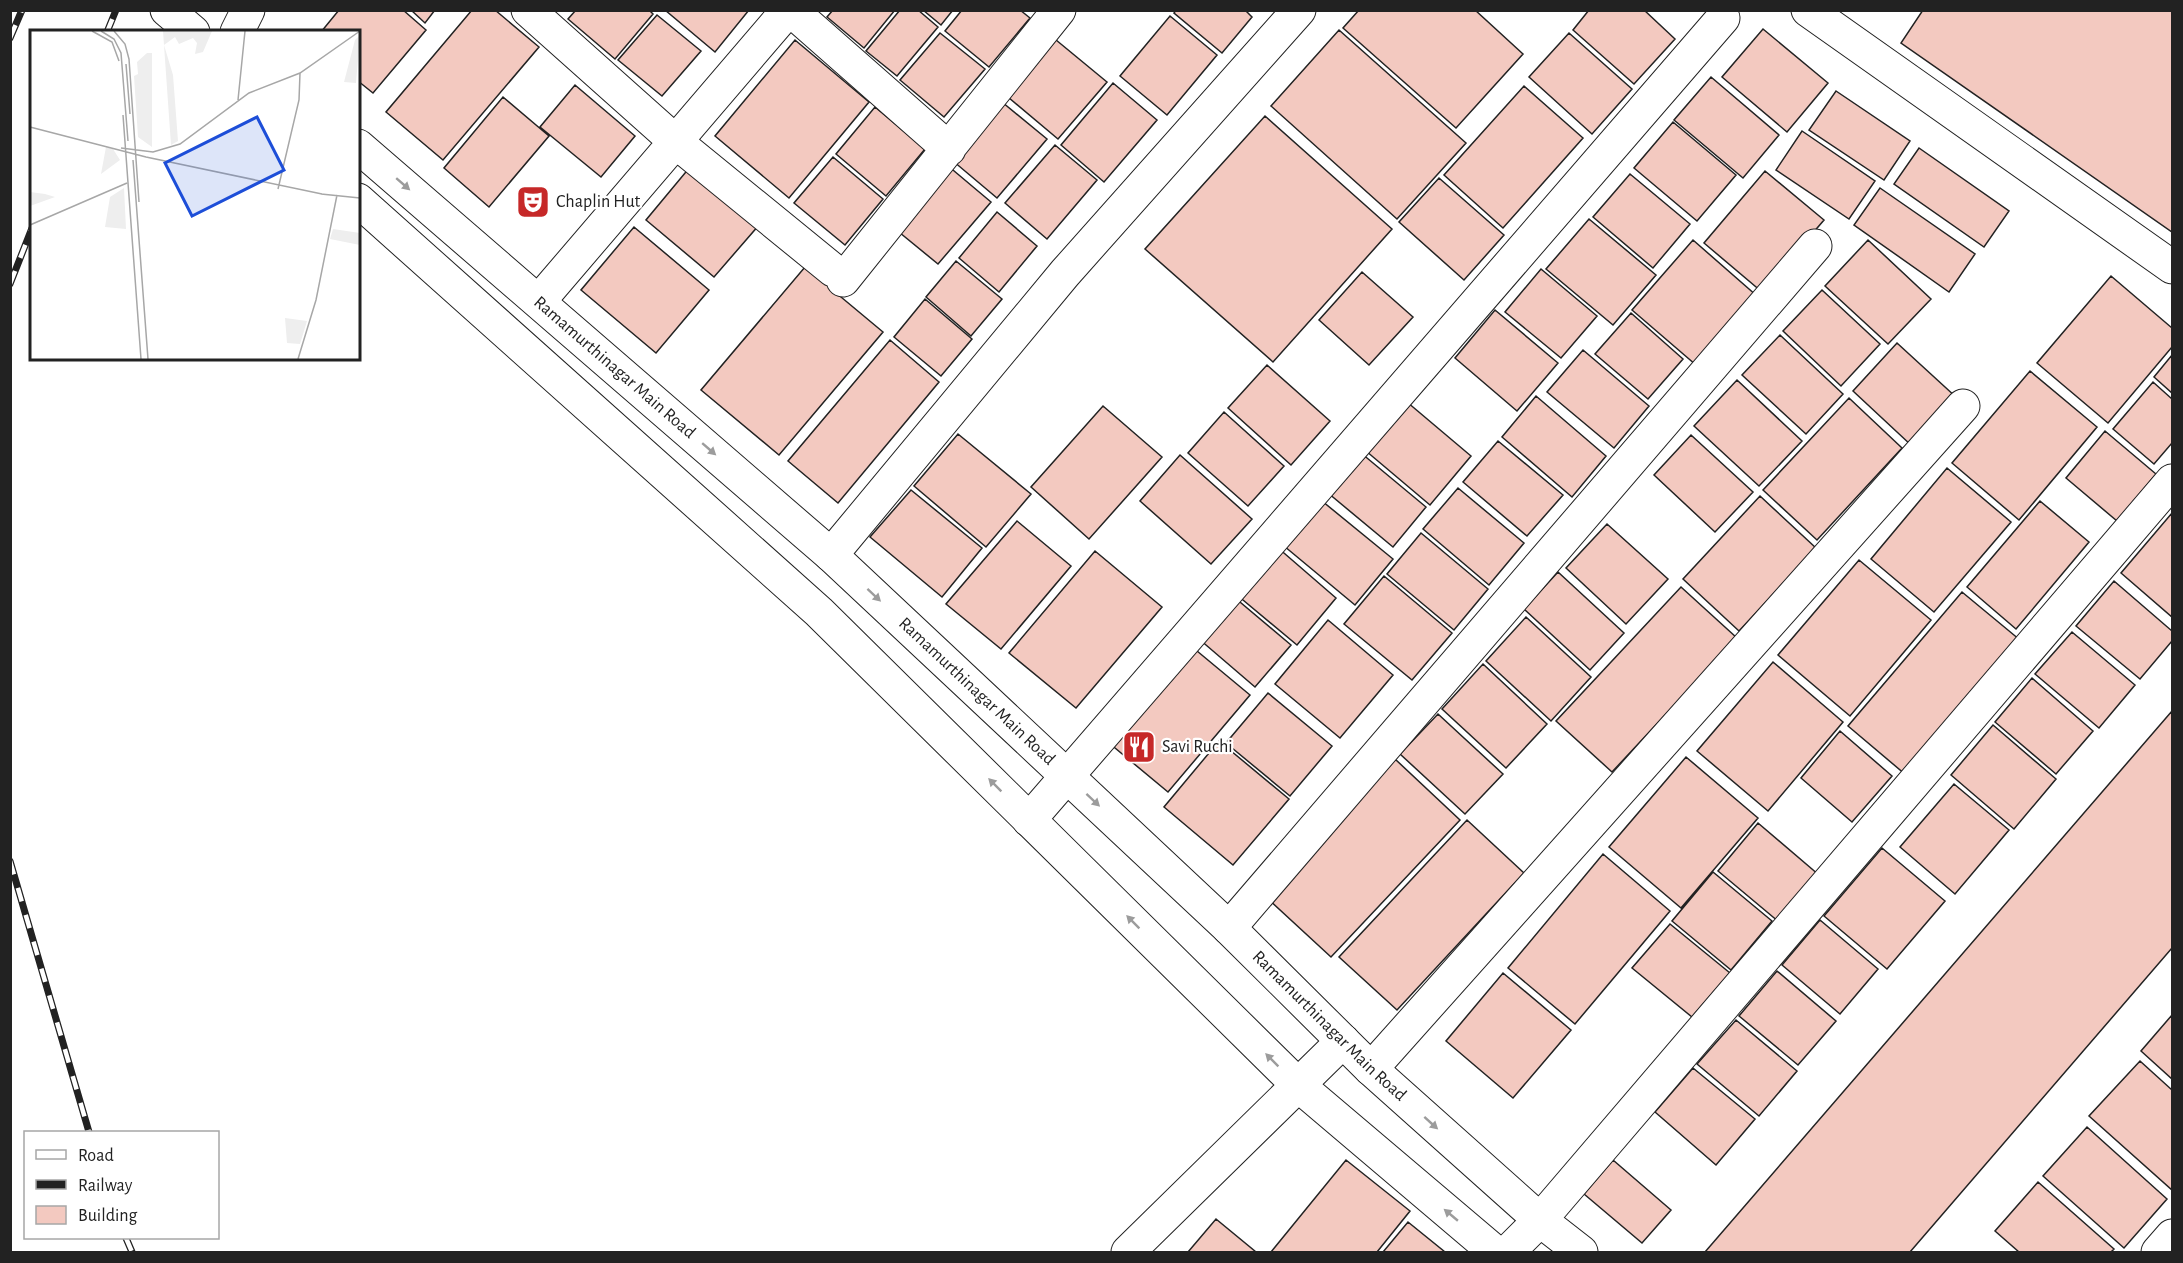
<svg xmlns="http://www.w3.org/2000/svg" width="2183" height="1263" font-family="'Alegreya Sans',sans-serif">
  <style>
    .building { fill: #f3c9c0; stroke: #222; stroke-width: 1.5 }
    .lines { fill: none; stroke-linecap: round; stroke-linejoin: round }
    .minor-casing { stroke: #222; stroke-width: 35 }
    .major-casing { stroke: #222; stroke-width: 35 }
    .minor { stroke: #fff; stroke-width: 33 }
    .major { stroke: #fff; stroke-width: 33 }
    .rail-casing { stroke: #222; stroke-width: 7 }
    .rail { stroke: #fff; stroke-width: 4.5; stroke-dasharray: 14; stroke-linecap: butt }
    .oneway { fill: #9c9c9c }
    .labels { text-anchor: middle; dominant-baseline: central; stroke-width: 4.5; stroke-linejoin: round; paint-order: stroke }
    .poi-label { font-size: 18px; fill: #222; stroke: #fff; text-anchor: start }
    .street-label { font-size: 18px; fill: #222; stroke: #fff }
    .inset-road { fill: none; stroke: #a7a7a7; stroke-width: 1.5 }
    .view { fill: #1d4ed8; fill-opacity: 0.15; stroke: #1d4ed8; stroke-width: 3 }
    .inset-edge { fill: none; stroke: #222; stroke-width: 3 }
  </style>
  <rect width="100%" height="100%" fill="#fff"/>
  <path class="building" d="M339,10H403L426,30L373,93L358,81V32H321Z
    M411,10H435L425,23Z
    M472,10H495L539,47L443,160L386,112Z
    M576,10H649L653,14L615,59L568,19Z
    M665,10H749L715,52Z
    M833,10H895L864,48L827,17Z
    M900,10H918L938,27L897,76L866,51Z
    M923,10H953L941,25Z
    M962,10H1020L1030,18L989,67L945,31Z
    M1176,10H1245L1252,17L1222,53L1174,13Z
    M1359,10H1475L1523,54L1456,128L1343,28Z
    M1589,10H1644L1675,39L1634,84L1573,30Z
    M1923,10H2172V232L1901,43Z
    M657,15L701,51L662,96L618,60Z
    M1170,16L1217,55L1167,115L1120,76Z
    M1763,29L1828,83L1787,132L1722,77Z
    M1339,30L1466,143L1397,219L1271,106Z
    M940,33L985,69L944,117L900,80Z
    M1569,33L1632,89L1592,134L1529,77Z
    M1050,35L1107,82L1058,139L1002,92Z
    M795,40L869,102L789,198L715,136Z
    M1711,77L1779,135L1743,178L1674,120Z
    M1113,83L1157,120L1104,182L1061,145Z
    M575,85L635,136L601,177L540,127Z
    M1524,86L1583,138L1503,228L1444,175Z
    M1836,91L1910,141L1884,180L1809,130Z
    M503,97L549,136L489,207L444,168Z
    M1002,102L1047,139L997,198L953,161Z
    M875,107L925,149L886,196L836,154Z
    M1265,116L1392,229L1273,362L1145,249Z
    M1673,122L1736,175L1697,221L1634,168Z
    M1802,131L1875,181L1849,219L1776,170Z
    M1055,145L1097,180L1047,239L1005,203Z
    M1919,148L2009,211L1984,247L1894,184Z
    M833,157L883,199L845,245L794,203Z
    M947,165L991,202L938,264L894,228Z
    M690,167L759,225L714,277L646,220Z
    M1765,171L1824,220L1762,292L1704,243Z
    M1630,174L1690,224L1653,268L1593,217Z
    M1439,178L1504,235L1464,280L1399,222Z
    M1880,188L1975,254L1949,292L1854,225Z
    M997,212L1037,246L999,292L959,258Z
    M1589,219L1656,275L1613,325L1546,269Z
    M634,227L709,290L656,353L581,290Z
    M1693,240L1757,296L1696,365L1632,310Z
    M1868,240L1931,299L1888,344L1825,286Z
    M956,261L1002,299L971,336L926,297Z
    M805,267L883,332L779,455L701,390Z
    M1541,269L1597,316L1561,358L1505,312Z
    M1362,272L1413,317L1369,365L1319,320Z
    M2111,276L2172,328V347L2108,423L2037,363Z
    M1822,290L1880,344L1841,386L1783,331Z
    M925,299L972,339L941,376L894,337Z
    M1495,310L1558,363L1517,411L1455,358Z
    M1631,313L1683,359L1648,399L1595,354Z
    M1780,335L1843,394L1806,434L1742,375Z
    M890,340L939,382L838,503L788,461Z
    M1897,343L1957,398L1912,446L1853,391Z
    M1583,350L1649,406L1614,448L1547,392Z
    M2172,355V393L2154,377Z
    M1267,365L1330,421L1291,465L1228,408Z
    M2030,371L2097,427L2019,520L1952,463Z
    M1737,380L1802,441L1759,486L1694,426Z
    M2153,382L2172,399V443L2154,464L2113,429Z
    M1536,396L1606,456L1572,497L1502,437Z
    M1849,398L1902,448L1817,540L1763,490Z
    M1407,402L1471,456L1430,505L1366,451Z
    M1103,406L1162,457L1089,539L1031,487Z
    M1224,412L1284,466L1248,506L1188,453Z
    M2105,431L2156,474L2117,521L2066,478Z
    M958,434L1031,494L986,547L914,486Z
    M1691,435L1753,492L1715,532L1654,475Z
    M1498,441L1563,495L1527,536L1463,482Z
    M1361,453L1426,507L1393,547L1328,493Z
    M1180,455L1252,519L1211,564L1140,501Z
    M1947,468L2011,522L1934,612L1871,559Z
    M1458,488L1524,543L1489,585L1423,529Z
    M911,490L982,548L942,597L870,537Z
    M1760,496L1816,548L1739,631L1683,579Z
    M1322,501L1393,559L1355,605L1284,546Z
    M2040,501L2089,542L2016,629L1967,587Z
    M2172,513V617L2121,573Z
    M1017,521L1071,566L1001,649L946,604Z
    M1607,524L1668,579L1626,624L1566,568Z
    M1421,533L1488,589L1454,630L1387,574Z
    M1277,547L1336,598L1297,645L1237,595Z
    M1095,551L1162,607L1076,708L1009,653Z
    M1859,560L1931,620L1850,716L1778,655Z
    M1558,572L1624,633L1590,670L1524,609Z
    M1384,576L1452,633L1412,680L1344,624Z
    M2114,581L2172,631V641L2140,679L2076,626Z
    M1681,587L1737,638L1612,772L1556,721Z
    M1962,592L2020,640L1906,775L1848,726Z
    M1234,597L1291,645L1255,687L1199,639Z
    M1526,617L1591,677L1551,721L1486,661Z
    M1328,620L1393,675L1340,738L1275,684Z
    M2072,632L2135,685L2099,728L2035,674Z
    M1191,646L1250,695L1168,792L1109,743Z
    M1773,662L1843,722L1768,811L1697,751Z
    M1483,664L1547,724L1506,768L1442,709Z
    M2032,678L2093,731L2056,774L1995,722Z
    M1268,693L1332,746L1290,796L1226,743Z
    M2172,711V948L1910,1252H1705Z
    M1438,714L1503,774L1465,814L1400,754Z
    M1993,725L2056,779L2014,829L1951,775Z
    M1840,731L1892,776L1852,822L1801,778Z
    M1219,741L1289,799L1233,865L1164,807Z
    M1686,757L1758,818L1681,908L1609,847Z
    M1395,759L1460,820L1331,957L1266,897Z
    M1954,784L2009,830L1955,894L1900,847Z
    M1467,820L1524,873L1397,1010L1339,957Z
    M1758,823L1819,875L1779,922L1718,871Z
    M1882,848L1945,901L1887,969L1824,916Z
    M1603,854L1670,911L1575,1024L1508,968Z
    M1713,872L1772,921L1731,970L1672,921Z
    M1820,920L1878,969L1840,1014L1782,965Z
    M1670,924L1730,973L1692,1017L1632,968Z
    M1777,971L1836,1021L1798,1065L1739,1016Z
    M1503,973L1571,1030L1513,1098L1446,1041Z
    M2172,1015V1079L2141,1051Z
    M1736,1020L1797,1071L1759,1116L1697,1064Z
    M2140,1061L2172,1090V1190L2089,1116Z
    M1693,1068L1755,1119L1716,1165L1655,1112Z
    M2087,1127L2167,1199L2124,1248L2043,1176Z
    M1346,1160L1410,1211L1377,1252H1271Z
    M1613,1160L1671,1210L1642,1243L1584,1194Z
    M2038,1182L2114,1249L2111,1252H2019L1995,1231Z
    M1216,1219L1256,1252H1188Z
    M1408,1222L1445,1252H1383Z"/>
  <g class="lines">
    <g class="minor-casing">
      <path id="minor" d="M528,10L676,142L833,270
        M791,10L949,149
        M1808,10L2172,267
        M843,280L1059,10
        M539,301L788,10
        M831,555L1065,273L1299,10
        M1029,820L1723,18
        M1229,928L1815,246
        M1371,1069L1963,406
        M1128,1252L1343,1041
        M1508,1252L1540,1220L2172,481
        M2158,1252L2172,1236"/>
    </g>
    <g class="major-casing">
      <g id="major">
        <path d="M167,10L193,32"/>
        <path d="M237,32L248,10"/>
        <path id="s1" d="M358,146L831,555L1229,928L1371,1069L1540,1220L1581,1252"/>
        <path d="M358,200L819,612L1298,1085L1495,1252"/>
      </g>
    </g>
    <use href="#minor" class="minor"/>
    <use href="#major" class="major"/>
    <g class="rail-casing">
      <path id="rail" d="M107,32L116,10
        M10,38L22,10
        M10,284L32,228
        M10,861L89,1132
        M126,1238L132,1252"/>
    </g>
    <use href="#rail" class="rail"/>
  </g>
  <defs><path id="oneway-solid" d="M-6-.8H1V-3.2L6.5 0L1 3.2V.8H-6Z" transform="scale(1.5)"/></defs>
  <g class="oneway">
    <use href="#oneway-solid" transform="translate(403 184) rotate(41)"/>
    <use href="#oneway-solid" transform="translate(709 449) rotate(41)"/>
    <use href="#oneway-solid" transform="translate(874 595) rotate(43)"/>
    <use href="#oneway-solid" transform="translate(995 785) rotate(-135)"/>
    <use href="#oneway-solid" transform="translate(1093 800) rotate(43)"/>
    <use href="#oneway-solid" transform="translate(1133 922) rotate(-135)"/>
    <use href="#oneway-solid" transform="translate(1272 1060) rotate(-135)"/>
    <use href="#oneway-solid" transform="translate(1431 1123) rotate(42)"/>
    <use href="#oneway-solid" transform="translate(1451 1215) rotate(-140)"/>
  </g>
  <defs>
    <g id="theatre-square" transform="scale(1.725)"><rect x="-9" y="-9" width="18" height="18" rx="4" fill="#c62828" stroke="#fff"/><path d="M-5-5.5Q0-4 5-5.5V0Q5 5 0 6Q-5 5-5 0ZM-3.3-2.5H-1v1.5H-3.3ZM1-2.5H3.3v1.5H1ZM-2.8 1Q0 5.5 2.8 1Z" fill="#fff"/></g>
    <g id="restaurant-square" transform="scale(1.725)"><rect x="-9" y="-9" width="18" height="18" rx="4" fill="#c62828" stroke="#fff"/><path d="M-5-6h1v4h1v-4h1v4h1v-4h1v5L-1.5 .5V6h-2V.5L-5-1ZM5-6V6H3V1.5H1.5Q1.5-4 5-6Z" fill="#fff"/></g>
  </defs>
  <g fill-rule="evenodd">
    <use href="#theatre-square" x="533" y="202"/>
    <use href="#restaurant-square" x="1139" y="747"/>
  </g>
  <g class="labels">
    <g class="poi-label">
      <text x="556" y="202">Chaplin Hut</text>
      <text x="1162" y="747">Savi Ruchi</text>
    </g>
    <g class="street-label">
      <text stroke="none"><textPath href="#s1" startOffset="339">Ramamurthinagar Main Road</textPath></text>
      <text stroke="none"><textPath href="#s1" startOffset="825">Ramamurthinagar Main Road</textPath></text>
      <text stroke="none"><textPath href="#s1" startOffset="1311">Ramamurthinagar Main Road</textPath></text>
    </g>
  </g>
  <g transform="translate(30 30)">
    <rect width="330" height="330" fill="#fff"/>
    <path d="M133,1H182L173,22L165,24L167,13L163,8L149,14L145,7L134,15L143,45L148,111L141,115ZM330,5L326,53L314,52L325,10ZM117,23H122V117L108,107L104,46L108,44L107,32ZM76,117L83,119L90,130L71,144ZM94,158L96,199L75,197L80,167ZM0,162L15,164L25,167L0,176ZM303,199L330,203V215L300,209ZM255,288L277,291L270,314L257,313Z" fill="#eee"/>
    <path class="inset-road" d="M62,1L82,12L89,31M71,1L84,9L91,23L98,111M84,1L95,14L99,29L109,172M96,34L100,84M208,70L215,1M93,85L111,329M0,97L116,127L292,164M91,118L123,122L150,114L219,63L270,43L330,1M103,130L118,329M248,159L269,70L270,43M291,164L330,168M0,195L97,153M268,329L286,270L307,165"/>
    <path class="view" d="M227,87L254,140L162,186L135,133Z"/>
    <rect width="330" height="330" class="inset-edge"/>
  </g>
  <rect width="2183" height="1263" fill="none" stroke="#222222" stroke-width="24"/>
  <rect x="24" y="1131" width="195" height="108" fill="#ffffff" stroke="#a7a7a7" stroke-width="1.5"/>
  <rect x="36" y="1150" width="30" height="9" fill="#ffffff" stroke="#a7a7a7" stroke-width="1.5"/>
  <text x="78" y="1161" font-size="18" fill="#222222">Road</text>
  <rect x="36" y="1180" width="30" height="9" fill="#222222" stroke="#a7a7a7" stroke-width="1.5"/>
  <text x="78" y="1191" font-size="18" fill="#222222">Railway</text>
  <rect x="36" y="1206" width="30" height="18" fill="#f3c9c0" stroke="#a7a7a7" stroke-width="1.5"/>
  <text x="78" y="1221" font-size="18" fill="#222222">Building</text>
</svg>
